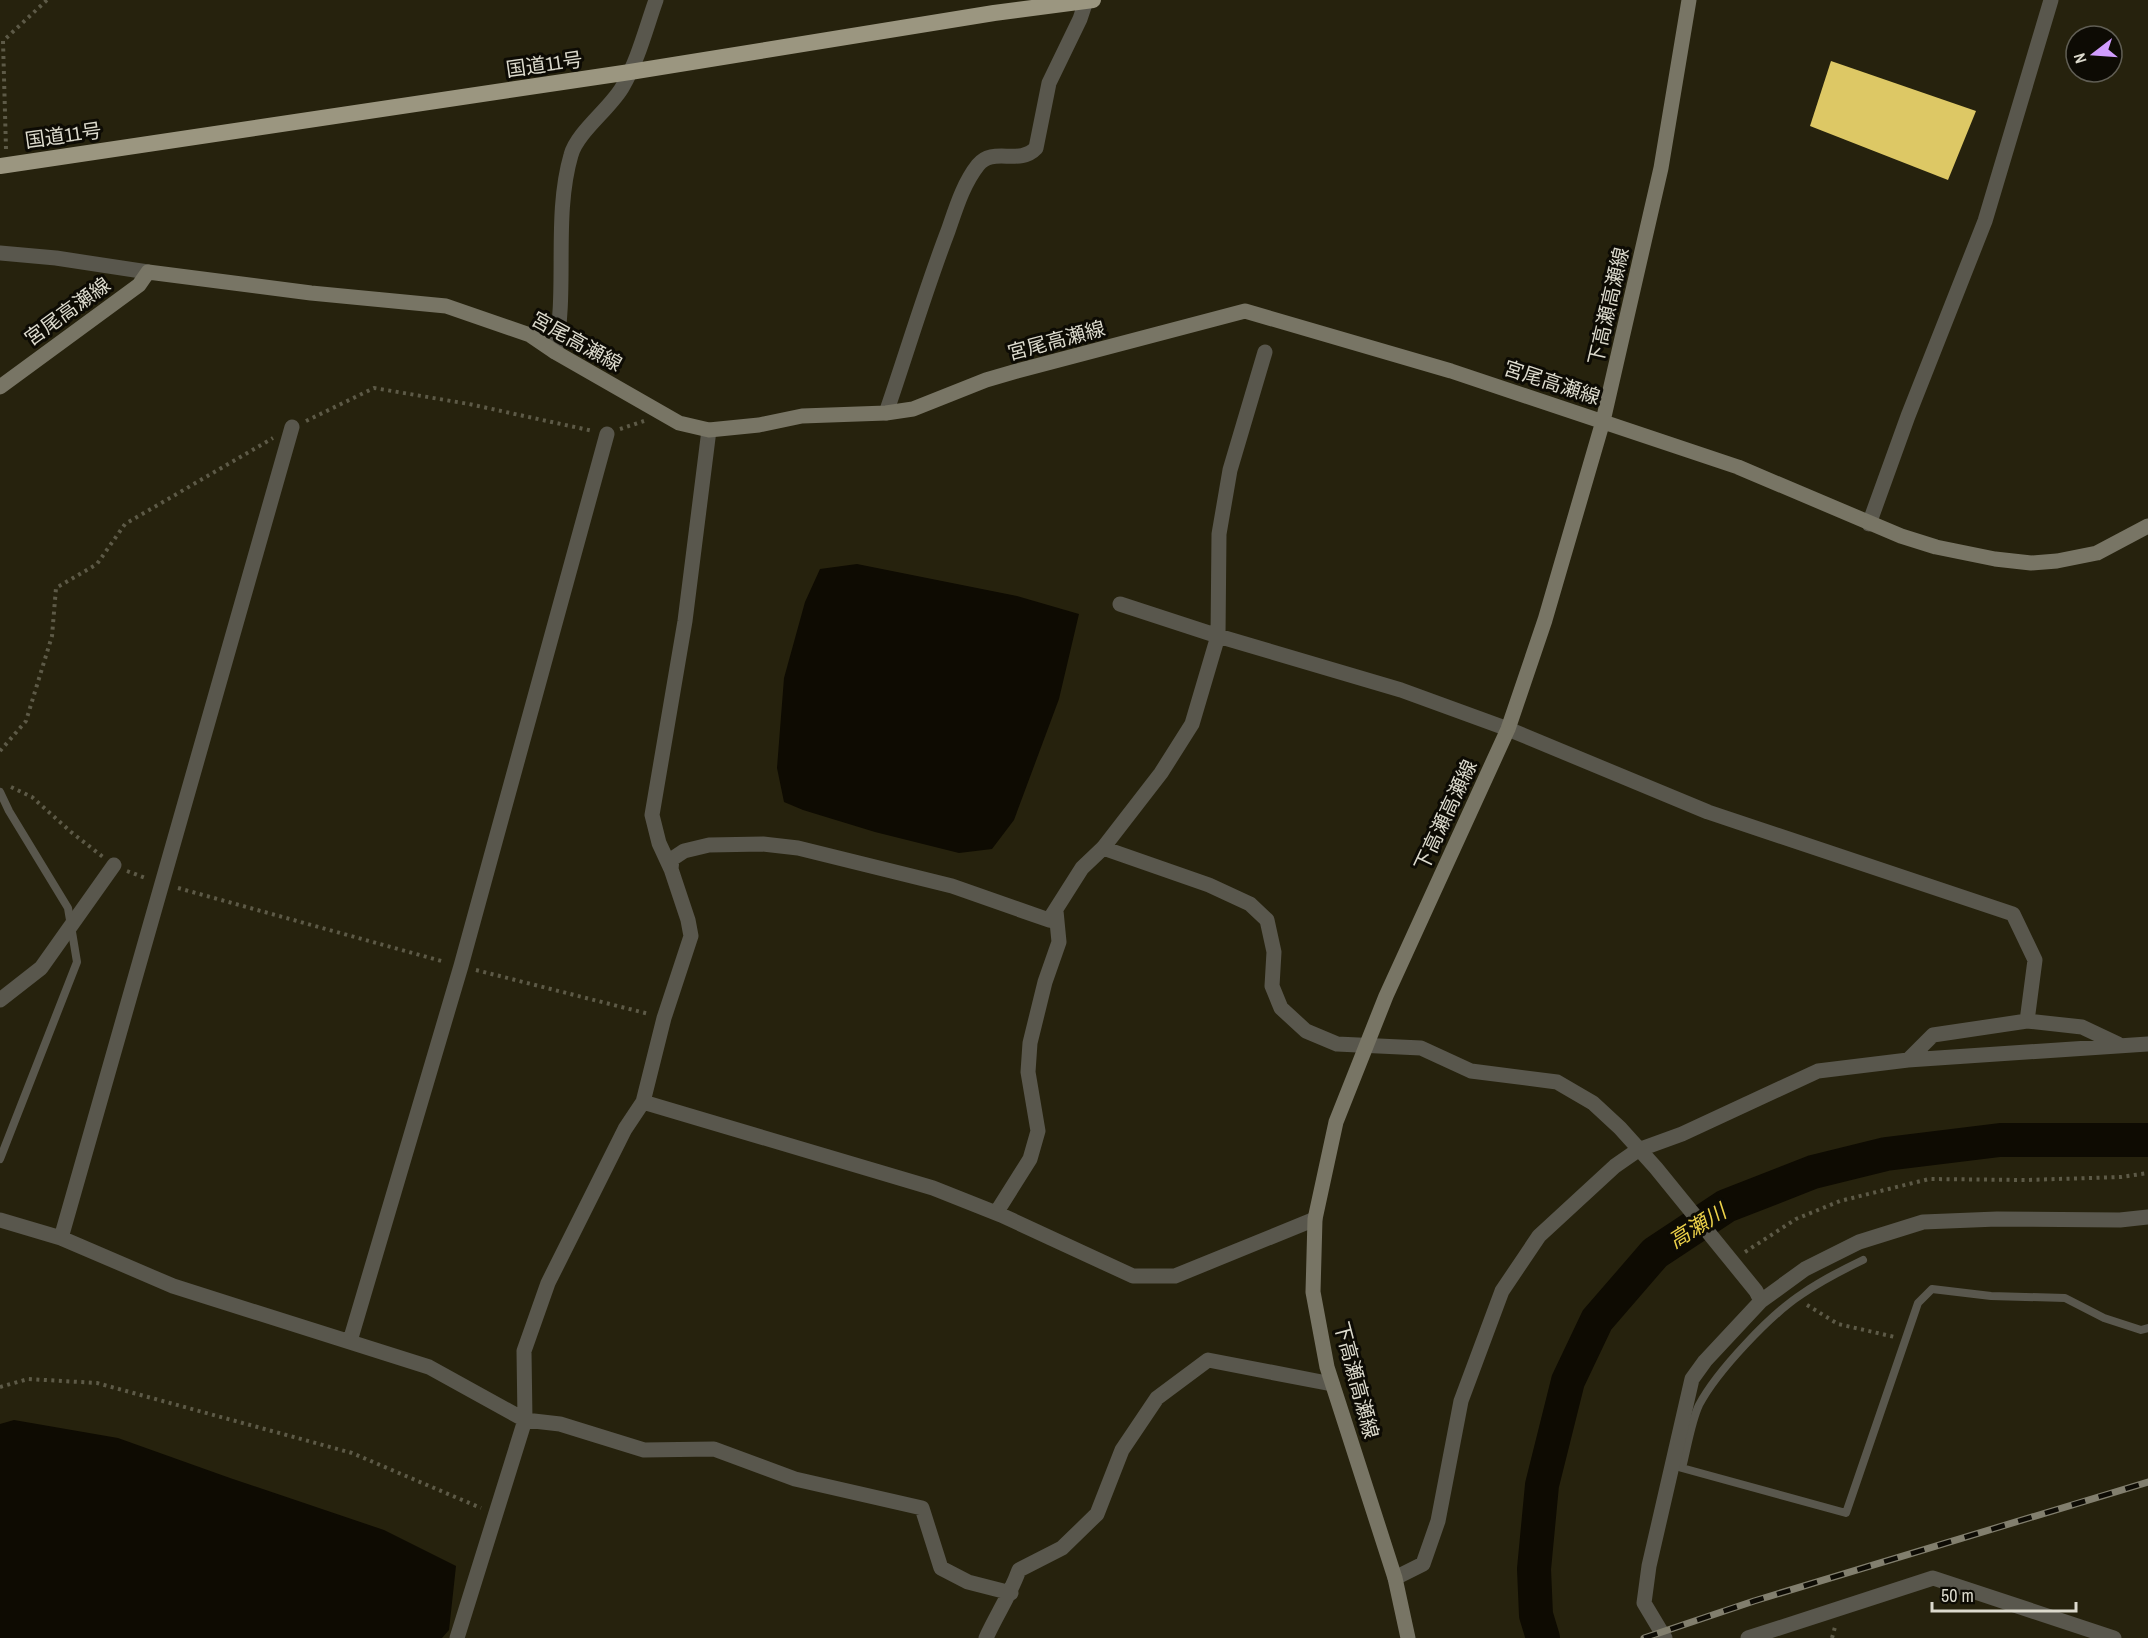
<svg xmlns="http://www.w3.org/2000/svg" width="2148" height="1638" font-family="'Archivo Narrow','Noto Sans JP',sans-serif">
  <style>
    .water { fill: #0e0b02 }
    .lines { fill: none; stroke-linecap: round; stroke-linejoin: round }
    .river { stroke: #0e0b02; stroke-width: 34 }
    .building { fill: #ddc865 }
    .path { stroke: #5d5a47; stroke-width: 4; stroke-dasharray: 3 4.5; stroke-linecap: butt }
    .service { stroke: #59574d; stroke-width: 8 }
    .minor { stroke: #59574d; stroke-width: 15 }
    .secondary { stroke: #787565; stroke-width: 15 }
    .trunk { stroke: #9b9680; stroke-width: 16 }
    .rail-casing { stroke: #827f6e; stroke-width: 7 }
    .rail { stroke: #0d0b04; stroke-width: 4.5; stroke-dasharray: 14; stroke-linecap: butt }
    .labels { text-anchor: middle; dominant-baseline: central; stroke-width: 6; stroke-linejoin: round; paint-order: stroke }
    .street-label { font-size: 20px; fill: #dcdacd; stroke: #0d0b04 }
    .water-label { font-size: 21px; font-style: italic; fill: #ecd149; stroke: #0d0b04 }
  </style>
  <rect width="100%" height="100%" fill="#26220d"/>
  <path class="water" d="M857,564L1017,596L1079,614L1059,699L1014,820L992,849L959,853L875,832L803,810L784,802L777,768L784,678L805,602L820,569Z
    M14,1420L118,1438L230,1478L384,1530L456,1566L449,1630L442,1638H0V1424Z"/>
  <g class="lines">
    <path class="river" d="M1543,1638L1536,1615L1534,1569L1542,1485L1568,1381L1597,1320L1655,1253L1726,1206L1813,1172L1886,1154L2000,1140H2148"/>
  </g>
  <path class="building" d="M1831,61L1976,111L1948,180L1810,126Z"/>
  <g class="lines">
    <path class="path" d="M6,149L3,41L47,0
      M306,421L374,388L469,404L593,431
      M620,429L644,421
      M0,751L26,721L52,636L56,588L97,564L125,524L273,438
      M11,787L32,797L71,832L103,857
      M127,871L148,879
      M178,888L445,962
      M476,970L649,1014
      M1745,1252L1796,1219L1840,1201L1929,1179L2026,1180L2121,1177L2148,1173
      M1807,1305L1838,1324L1895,1337
      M0,1387L28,1379L97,1383L352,1453L481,1508
      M1832,1638L1835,1627"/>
    <path class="service" d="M0,792L9,811L68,908L77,962L0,1159
      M1671,1465L1846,1513L1918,1303L1932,1289L1991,1296L2065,1298L2104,1318L2141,1330L2148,1328
      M1682,1468C1687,1449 1691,1422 1699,1405C1717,1371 1770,1315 1802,1294C1821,1281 1842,1270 1863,1260"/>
    <path class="minor" d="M0,253L56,258L148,272
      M555,352C568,288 553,217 571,155C577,132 612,107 623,86C638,60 646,28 656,0
      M886,413C907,352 925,291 948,231C956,208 963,184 978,165C993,146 1019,166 1036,148L1049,83L1080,19L1086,1
      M1869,524L1908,416L1985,221L2051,0
      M1120,604L1218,636L1401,690L1508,729L1708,812L2013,914L2035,960L2027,1021
      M1103,848L1209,885L1250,904L1267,920L1274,952L1272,986L1281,1008L1306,1031L1337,1044L1421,1048L1471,1071L1557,1082L1593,1103L1620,1128L1656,1168L1756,1291L1761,1301L1805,1269L1859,1242L1923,1222L1997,1219L2120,1220L2148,1217
      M671,869L672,859L684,851L709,845L763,844L798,848L952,886L1049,920L1082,868L1103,848L1161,773L1192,724L1218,636L1219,534L1230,470L1265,352
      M0,1000L41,968L114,865
      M1908,1060L1933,1035L2027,1021L2082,1027L2118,1044
      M643,1102L933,1188L1001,1215L1133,1276H1175L1315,1219
      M996,1213L1030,1159L1038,1131L1028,1072L1030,1043L1045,982L1059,942L1056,911
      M0,1220L61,1238L173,1286L429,1367L525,1420L560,1424L644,1450L714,1449L795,1479L922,1508L941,1568L968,1582L1011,1593
      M61,1238L292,427
      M350,1341L461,966L607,434
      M1395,1578L1423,1564L1438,1521L1461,1401L1502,1291L1539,1236L1615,1166L1638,1150L1682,1134L1818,1071L1908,1060L2148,1044
      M457,1638L525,1420L524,1351L548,1283L625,1129L643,1102L664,1018L691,936L688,920L671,869L659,843L652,815L685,621L709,430
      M986,1638C997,1614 1010,1595 1019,1570L1062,1548L1097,1514L1122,1450L1157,1398L1208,1360L1332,1384
      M1665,1638L1644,1603L1649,1566L1692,1379L1705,1361L1761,1301
      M1748,1638L1933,1578L2114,1638"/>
    <path class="secondary" d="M0,387L139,285L148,272L311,293L446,306L530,335L555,352L679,423L709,430L759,425L802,416L886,413L913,409L986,380L1017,371L1245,311L1451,371L1738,467L1901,536L1936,547L1995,559L2031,563L2057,561L2097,553L2148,526
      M1408,1638L1395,1578L1327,1367L1313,1292L1315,1219L1336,1122L1386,996L1508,729L1545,620L1603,421L1661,168L1689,0"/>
    <path class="trunk" d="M0,166L630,72L994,13L1093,0"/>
    <g class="rail-casing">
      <path id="rail" d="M1644,1638L1754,1601L2148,1482"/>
    </g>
    <use href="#rail" class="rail"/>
  </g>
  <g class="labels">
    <g class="street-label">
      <text transform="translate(544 64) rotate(-8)">国道11号</text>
      <text transform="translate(63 135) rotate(-8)">国道11号</text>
      <text transform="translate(1608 306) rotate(-77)">下高瀬高瀬線</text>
      <text transform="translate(67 311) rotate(-36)">宮尾高瀬線</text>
      <text transform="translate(1056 340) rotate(-15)">宮尾高瀬線</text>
      <text transform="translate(577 341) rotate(29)">宮尾高瀬線</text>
      <text transform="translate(1552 382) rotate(18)">宮尾高瀬線</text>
      <text transform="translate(1445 815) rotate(-65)">下高瀬高瀬線</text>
      <text transform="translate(1357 1380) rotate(75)">下高瀬高瀬線</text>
    </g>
    <g class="water-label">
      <text transform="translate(1697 1226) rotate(-32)">高瀬川</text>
    </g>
  </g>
  <g transform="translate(2094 54) rotate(253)"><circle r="28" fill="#0d0b04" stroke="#605e54" stroke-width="1.5"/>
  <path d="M0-4.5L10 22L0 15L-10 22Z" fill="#d19dfe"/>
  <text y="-9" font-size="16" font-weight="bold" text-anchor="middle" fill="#dcdacd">N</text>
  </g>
  <path d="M1932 1602v9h144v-9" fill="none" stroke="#dcdacd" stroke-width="3"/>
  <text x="1941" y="1602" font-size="18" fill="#dcdacd" stroke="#0d0b04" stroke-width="4.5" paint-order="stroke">50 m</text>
</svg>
